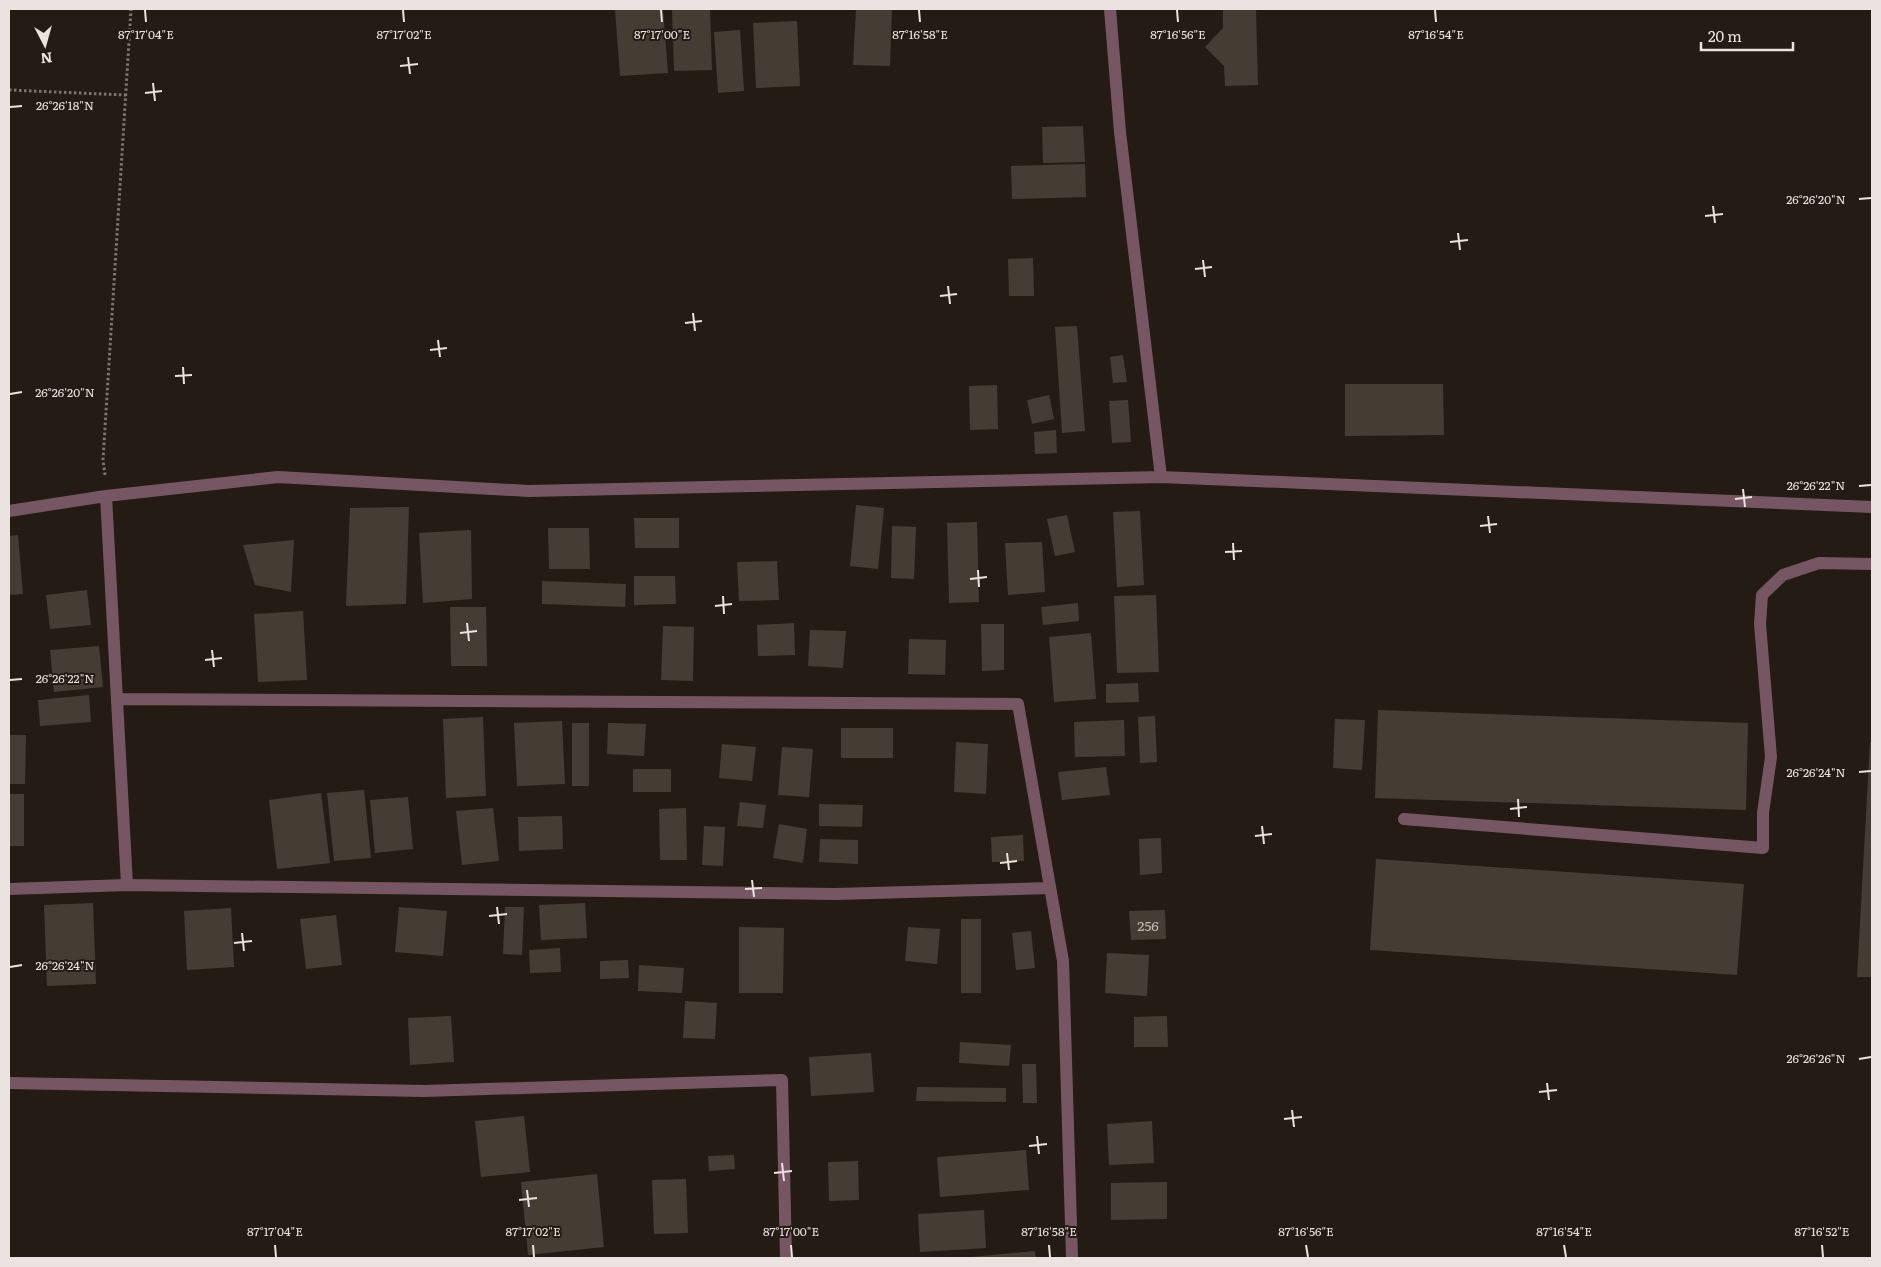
<svg xmlns="http://www.w3.org/2000/svg" width="1881" height="1267" font-family="Literata,serif">
  <style>
    .building { fill: #453d34 }
    .lines { fill: none; stroke-linecap: round; stroke-linejoin: round }
    .path { stroke: #7e7570; stroke-width: 3; stroke-dasharray: 2.5 2.5; stroke-linecap: butt }
    .lane { stroke: #775664; stroke-width: 12 }
    .street { stroke: #775664; stroke-width: 12 }
    .ticks { fill: none; stroke: #eae3df; stroke-width: 2 }
    .labels { text-anchor: middle; dominant-baseline: central; stroke-width: 4; stroke-linejoin: round; paint-order: stroke }
    .number-label { font-size: 14px; fill: #c1bab4 }
    .ticks-label { font-size: 12px; text-anchor: middle; fill: #eae3df; stroke: #251b15; stroke-width: 4; stroke-linejoin: round; paint-order: stroke }
  </style>
  <rect width="100%" height="100%" fill="#251b15"/>
  <path class="building" d="M615,9H663L668,73L620,76Z
    M710,9L712,70L674,71L672,10Z
    M856,9H892L890,66L853,65Z
    M1223,9H1256L1258,85L1225,86L1224,66L1205,47L1223,28Z
    M797,21L800,86L756,88L753,23Z
    M740,30L744,91L718,93L714,32Z
    M1083,126L1085,162L1043,163L1042,127Z
    M1085,164L1086,197L1012,199L1011,166Z
    M1033,258L1034,296H1009L1008,259Z
    M1077,326L1085,431L1062,433L1055,327Z
    M1123,355L1127,382L1113,383L1110,357Z
    M1345,384H1443L1444,435L1345,436Z
    M997,385L998,429L970,430L969,386Z
    M1049,395L1054,419L1032,424L1027,400Z
    M1128,400L1131,442L1112,443L1109,401Z
    M1056,430L1057,453L1035,454L1034,432Z
    M856,505L884,508L878,569L850,566Z
    M409,507L406,604L346,606L350,508Z
    M1140,511L1144,585L1117,587L1113,512Z
    M1067,515L1075,552L1055,556L1047,519Z
    M634,518H679V548H635Z
    M977,522L979,602L949,603L947,523Z
    M892,526L916,527L914,579L891,578Z
    M548,528H589L590,569H549Z
    M471,530L472,599L423,603L419,533Z
    M18,535L23,594L9,595V536Z
    M294,540L291,592L255,585L243,545Z
    M1042,542L1045,592L1008,595L1005,543Z
    M777,561L779,600L739,601L737,562Z
    M634,576H675L676,604L634,605Z
    M542,581L626,584L625,607L542,604Z
    M87,590L91,625L50,629L46,595Z
    M1156,595L1159,672L1117,673L1114,596Z
    M1078,603L1079,621L1043,625L1041,607Z
    M450,607H486L487,666H451Z
    M303,611L307,680L258,682L254,614Z
    M794,623L795,655L758,656L757,625Z
    M981,624H1004V670L982,671Z
    M663,626L694,627L693,681L661,680Z
    M810,630L846,631L843,668L808,666Z
    M1091,633L1096,699L1054,702L1049,637Z
    M909,639L946,640L945,675L908,674Z
    M99,646L103,687L54,692L50,650Z
    M1138,683L1139,702L1106,703V684Z
    M89,695L91,722L40,726L38,700Z
    M1378,710L1748,723L1746,810L1375,798Z
    M1155,716L1157,762L1140,763L1138,717Z
    M483,717L486,796L446,798L443,719Z
    M1335,719L1365,720L1362,770L1333,768Z
    M1124,720L1125,756L1075,757L1074,722Z
    M562,721L565,784L517,786L514,723Z
    M572,723H589V786H572Z
    M608,723L646,724L644,756L607,754Z
    M841,728H893V758H841Z
    M9,735H26L25,784H9Z
    M956,742L988,744L986,794L954,792Z
    M1870,742H1872V977H1857Z
    M722,744L756,747L752,781L719,778Z
    M782,747L813,749L809,797L778,795Z
    M1106,767L1110,795L1062,800L1058,772Z
    M633,769H671V792H633Z
    M364,790L371,858L334,861L327,793Z
    M321,793L330,863L277,869L269,800Z
    M9,794H24V846H9Z
    M408,797L413,849L375,853L370,800Z
    M740,802L766,805L763,828L737,826Z
    M819,804L863,805L862,827L819,826Z
    M493,808L499,861L462,865L456,811Z
    M686,808L687,860H660L659,809Z
    M562,816L563,849L519,851L518,817Z
    M779,824L807,829L803,863L773,858Z
    M704,826L725,827L723,866L702,865Z
    M1023,835L1024,861L992,862L991,837Z
    M1161,838L1162,873L1140,875L1139,839Z
    M820,839L858,840V864L819,862Z
    M1376,859L1744,884L1737,975L1370,950Z
    M93,903L96,984L47,986L44,905Z
    M585,903L587,938L541,940L539,905Z
    M399,907L447,911L443,956L395,952Z
    M505,907H524L522,955L503,954Z
    M231,908L234,967L187,970L184,911Z
    M1165,910L1166,939L1131,940L1129,911Z
    M336,915L342,965L306,969L300,919Z
    M961,919H981V993H961Z
    M739,927L784,928L783,993H739Z
    M908,927L940,929L937,964L905,961Z
    M1031,931L1035,968L1016,970L1012,933Z
    M560,948L561,972L530,973L529,950Z
    M1107,953L1149,955L1147,996L1105,993Z
    M628,960L629,978L600,979V961Z
    M639,965L684,968L682,993L638,991Z
    M685,1001L717,1003L715,1039L683,1038Z
    M451,1016L454,1062L410,1065L408,1018Z
    M1167,1016L1168,1047H1134V1017Z
    M960,1042L1011,1045L1009,1066L959,1063Z
    M871,1053L874,1092L811,1096L809,1057Z
    M1022,1064H1036L1037,1103H1023Z
    M917,1087L1006,1088V1102L916,1101Z
    M524,1116L530,1172L481,1177L475,1121Z
    M1152,1121L1154,1163L1109,1165L1107,1124Z
    M1026,1150L1029,1190L940,1197L937,1157Z
    M734,1155L735,1169L709,1171L708,1156Z
    M858,1161L859,1200L829,1201L828,1162Z
    M597,1174L604,1247L528,1255L521,1182Z
    M686,1179L688,1233L654,1234L652,1180Z
    M1167,1182V1219L1111,1220V1183Z
    M984,1210L986,1248L920,1252L918,1214Z
    M1035,1251L1036,1258H971V1257Z"/>
  <g class="lines">
    <path class="path" d="M9,90L126,95
      M105,475L103,460L131,9"/>
    <path class="lane" d="M1404,819L1763,848V813L1771,757L1760,624L1762,595L1783,575L1819,563L1872,564"/>
    <path class="street" d="M1110,9L1120,132L1161,477
      M106,496L127,885
      M9,511L106,496L278,477L529,491L1161,477L1872,507
      M117,699L1018,704L1063,961L1072,1258
      M9,889L127,885L835,894L1050,888
      M9,1083L424,1091L782,1080L786,1258"/>
  </g>
  <path class="ticks" d="M145,10L146,22M403,10L404,22M661,10L662,22M919,10L920,22M1177,10L1178,22M1435,10L1436,22M408,57L410,74M400,66L418,64M153,83L155,101M145,93L162,91M10,107L22,106M1859,199L1871,198M1713,206L1715,223M1705,216L1723,214M1458,233L1460,250M1450,242L1468,240M1203,260L1205,277M1195,269L1212,267M948,286L950,304M940,296L957,294M693,313L695,331M685,323L702,321M438,340L440,357M430,350L447,348M183,367L184,384M175,376L192,375M10,394L22,392M1859,486L1871,485M1743,489L1745,507M1735,499L1752,497M1488,516L1490,533M1480,526L1497,524M1233,543L1234,560M1225,552L1242,551M978,570L979,587M970,579L987,577M723,596L724,614M715,606L732,604M467,623L469,641M460,633L477,631M212,650L214,667M205,660L222,658M10,680L22,679M1859,772L1871,771M1518,799L1519,817M1510,809L1527,807M1262,826L1264,844M1255,836L1272,834M1007,853L1009,870M1000,863L1017,861M752,880L754,897M745,889L762,888M497,907L499,924M489,916L507,914M242,933L244,951M234,943L252,941M10,967L22,965M1859,1059L1871,1057M1547,1083L1549,1100M1539,1092L1557,1090M1292,1110L1294,1127M1284,1119L1302,1117M1037,1136L1039,1154M1029,1146L1047,1144M782,1163L784,1181M774,1173L792,1171M527,1190L529,1207M519,1200L537,1198M275,1245L276,1257M533,1245L534,1257M791,1245L792,1257M1049,1245L1050,1257M1306,1245L1308,1257M1564,1245L1566,1257M1822,1245L1823,1257"/>
  <g class="labels">
    <g class="number-label">
      <text x="1148" y="925">256</text>
    </g>
  </g>
  <g class="ticks-label">
    <text x="146" y="39">87°17'04"E</text>
    <text x="404" y="39">87°17'02"E</text>
    <text x="662" y="39">87°17'00"E</text>
    <text x="920" y="39">87°16'58"E</text>
    <text x="1178" y="39">87°16'56"E</text>
    <text x="1436" y="39">87°16'54"E</text>
    <text x="65" y="110">26°26'18"N</text>
    <text x="1816" y="204">26°26'20"N</text>
    <text x="65" y="397">26°26'20"N</text>
    <text x="1816" y="490">26°26'22"N</text>
    <text x="65" y="683">26°26'22"N</text>
    <text x="1816" y="777">26°26'24"N</text>
    <text x="65" y="970">26°26'24"N</text>
    <text x="1816" y="1063">26°26'26"N</text>
    <text x="275" y="1236">87°17'04"E</text>
    <text x="533" y="1236">87°17'02"E</text>
    <text x="791" y="1236">87°17'00"E</text>
    <text x="1049" y="1236">87°16'58"E</text>
    <text x="1306" y="1236">87°16'56"E</text>
    <text x="1564" y="1236">87°16'54"E</text>
    <text x="1822" y="1236">87°16'52"E</text>
  </g>
  <rect width="1881" height="1267" fill="none" stroke="#eae3df" stroke-width="20"/>
  <g transform="translate(45 45) rotate(174)" stroke="#251b15" stroke-width="4" paint-order="stroke">
  <path d="M0-4L9 19L0 12L-9 19Z" fill="#eae3df"/>
  <text y="-8" font-size="14" font-weight="bold" text-anchor="middle" fill="#eae3df">N</text>
  </g>
  <path d="M1701 42v8h92v-8" fill="none" stroke="#eae3df" stroke-width="2.5"/>
  <text x="1708" y="42" font-size="15" fill="#eae3df" stroke="#251b15" stroke-width="4" paint-order="stroke">20 m</text>
</svg>
